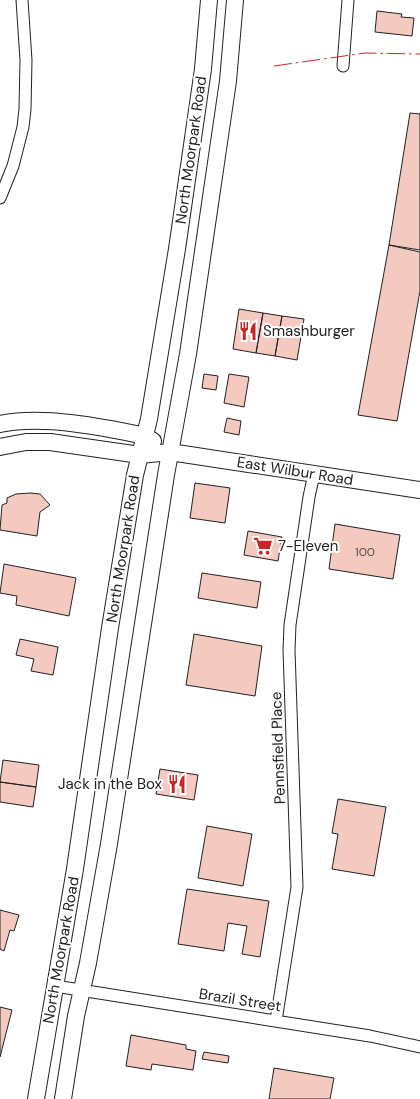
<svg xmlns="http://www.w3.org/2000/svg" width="420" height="1099" font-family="'DM Sans',sans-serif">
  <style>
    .building { fill: #f3c9c0; stroke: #222 }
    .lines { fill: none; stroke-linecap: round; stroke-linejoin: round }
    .street-casing { stroke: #222; stroke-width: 13 }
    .secondary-casing { stroke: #222; stroke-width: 18 }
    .street { stroke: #fff; stroke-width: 11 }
    .secondary { stroke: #fff; stroke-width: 16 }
    .power { stroke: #c62828; stroke-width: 1; stroke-dasharray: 18 4 2.5 4; stroke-linecap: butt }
    .labels { text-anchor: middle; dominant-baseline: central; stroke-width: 4; stroke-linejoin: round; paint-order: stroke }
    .number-label { font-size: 12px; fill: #564c4a }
    .street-label { font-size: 15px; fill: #222; stroke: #fff }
    .poi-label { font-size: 15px; fill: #222; stroke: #fff; text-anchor: start }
  </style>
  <rect width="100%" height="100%" fill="#fff"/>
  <path class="building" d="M377,11L402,14L401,17L414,18L412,36L375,32Z
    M410,113L420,114V250L389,245Z
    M389,245L420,252V291L397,421L358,415Z
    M239,309L263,313L256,353L233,349Z
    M263,313L282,316L275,356L256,353Z
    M282,316L304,319L297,360L275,356Z
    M204,374L218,376L216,390L202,388Z
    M229,374L249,377L244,407L224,403Z
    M227,418L241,421L239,435L224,432Z
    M195,483L230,488L225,523L190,518Z
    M30,493L40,494L50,505L40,512L37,536L0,530L2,505L7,503V498L16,494Z
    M335,524L400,535L393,579L329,569Z
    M248,531L282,537L278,561L244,555Z
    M4,564L76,578L69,616L16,605L17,596L0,593Z
    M202,573L261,582L257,608L198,598Z
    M194,634L262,646L255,696L186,685Z
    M20,639L58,647L53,675L31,671L34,659L16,655Z
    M3,760L39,765L36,787L0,782Z
    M160,769L198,775L194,800L156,794Z
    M0,782L36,787L33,807L0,802Z
    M338,799L386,807L374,876L332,869L338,834L332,833Z
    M207,826L252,834L243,886L198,878Z
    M187,889L269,901L260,957L242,954L247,926L228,923L224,951L178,944Z
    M0,910L19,915L14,931L10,930L4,951L0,949Z
    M0,1007L12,1010L0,1057Z
    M131,1035L186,1045V1049L196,1051L193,1070L152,1064L151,1070L126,1066Z
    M204,1052L229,1056L228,1063L202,1059Z
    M274,1068L334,1078L330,1099H269Z"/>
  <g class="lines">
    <g class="street-casing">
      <path id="street" d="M343,66L348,0
        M0,198L13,166L23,127L25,109L26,60L22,0
        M55,986L370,1036L420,1047
        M276,1021L297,887L289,650L290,625L309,497L314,474"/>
    </g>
    <g class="secondary-casing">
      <path id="secondary" d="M0,424C42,415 103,427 145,436L153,441
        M0,447L26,442H50L140,455L170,452L420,490
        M36,1099L75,869L110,628L135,475L149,419L177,249L203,69L209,0
        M63,1099L76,1016L88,963L109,844L166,475L188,354L228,81L235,0"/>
    </g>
    <use href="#street" class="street"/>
    <use href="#secondary" class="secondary"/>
    <path class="power" d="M274,66L365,53L420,54"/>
  </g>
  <defs>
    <g id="restaurant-bare" transform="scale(1.5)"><path d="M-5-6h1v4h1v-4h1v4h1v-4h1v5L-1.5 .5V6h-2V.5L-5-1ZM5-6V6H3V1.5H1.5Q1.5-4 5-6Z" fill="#c62828" stroke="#fff" stroke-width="2.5" paint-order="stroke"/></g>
    <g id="supermarket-bare" transform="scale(1.5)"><path d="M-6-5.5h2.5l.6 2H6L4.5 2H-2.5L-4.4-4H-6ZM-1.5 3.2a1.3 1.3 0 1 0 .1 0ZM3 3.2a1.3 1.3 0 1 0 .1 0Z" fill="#c62828" stroke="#fff" stroke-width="2.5" paint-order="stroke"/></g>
  </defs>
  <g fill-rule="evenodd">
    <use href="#restaurant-bare" x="248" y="331"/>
    <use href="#supermarket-bare" x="263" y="546"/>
    <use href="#restaurant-bare" x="177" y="784"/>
  </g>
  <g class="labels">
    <g class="number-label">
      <text x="365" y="552">100</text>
    </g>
    <g class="street-label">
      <text transform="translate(191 150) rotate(-82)">North Moorpark Road</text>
      <text transform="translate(295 471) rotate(9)">East Wilbur Road</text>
      <text transform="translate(123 549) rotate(-81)">North Moorpark Road</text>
      <text transform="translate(278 748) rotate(-92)">Pennsfield Place</text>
      <text transform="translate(61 950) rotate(-80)">North Moorpark Road</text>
      <text transform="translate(240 1000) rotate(9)">Brazil Street</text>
    </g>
    <g class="poi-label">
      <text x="263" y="331">Smashburger</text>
      <text x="278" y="546">7-Eleven</text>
      <text x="162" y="784" text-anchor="end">Jack in the Box</text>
    </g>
  </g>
</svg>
